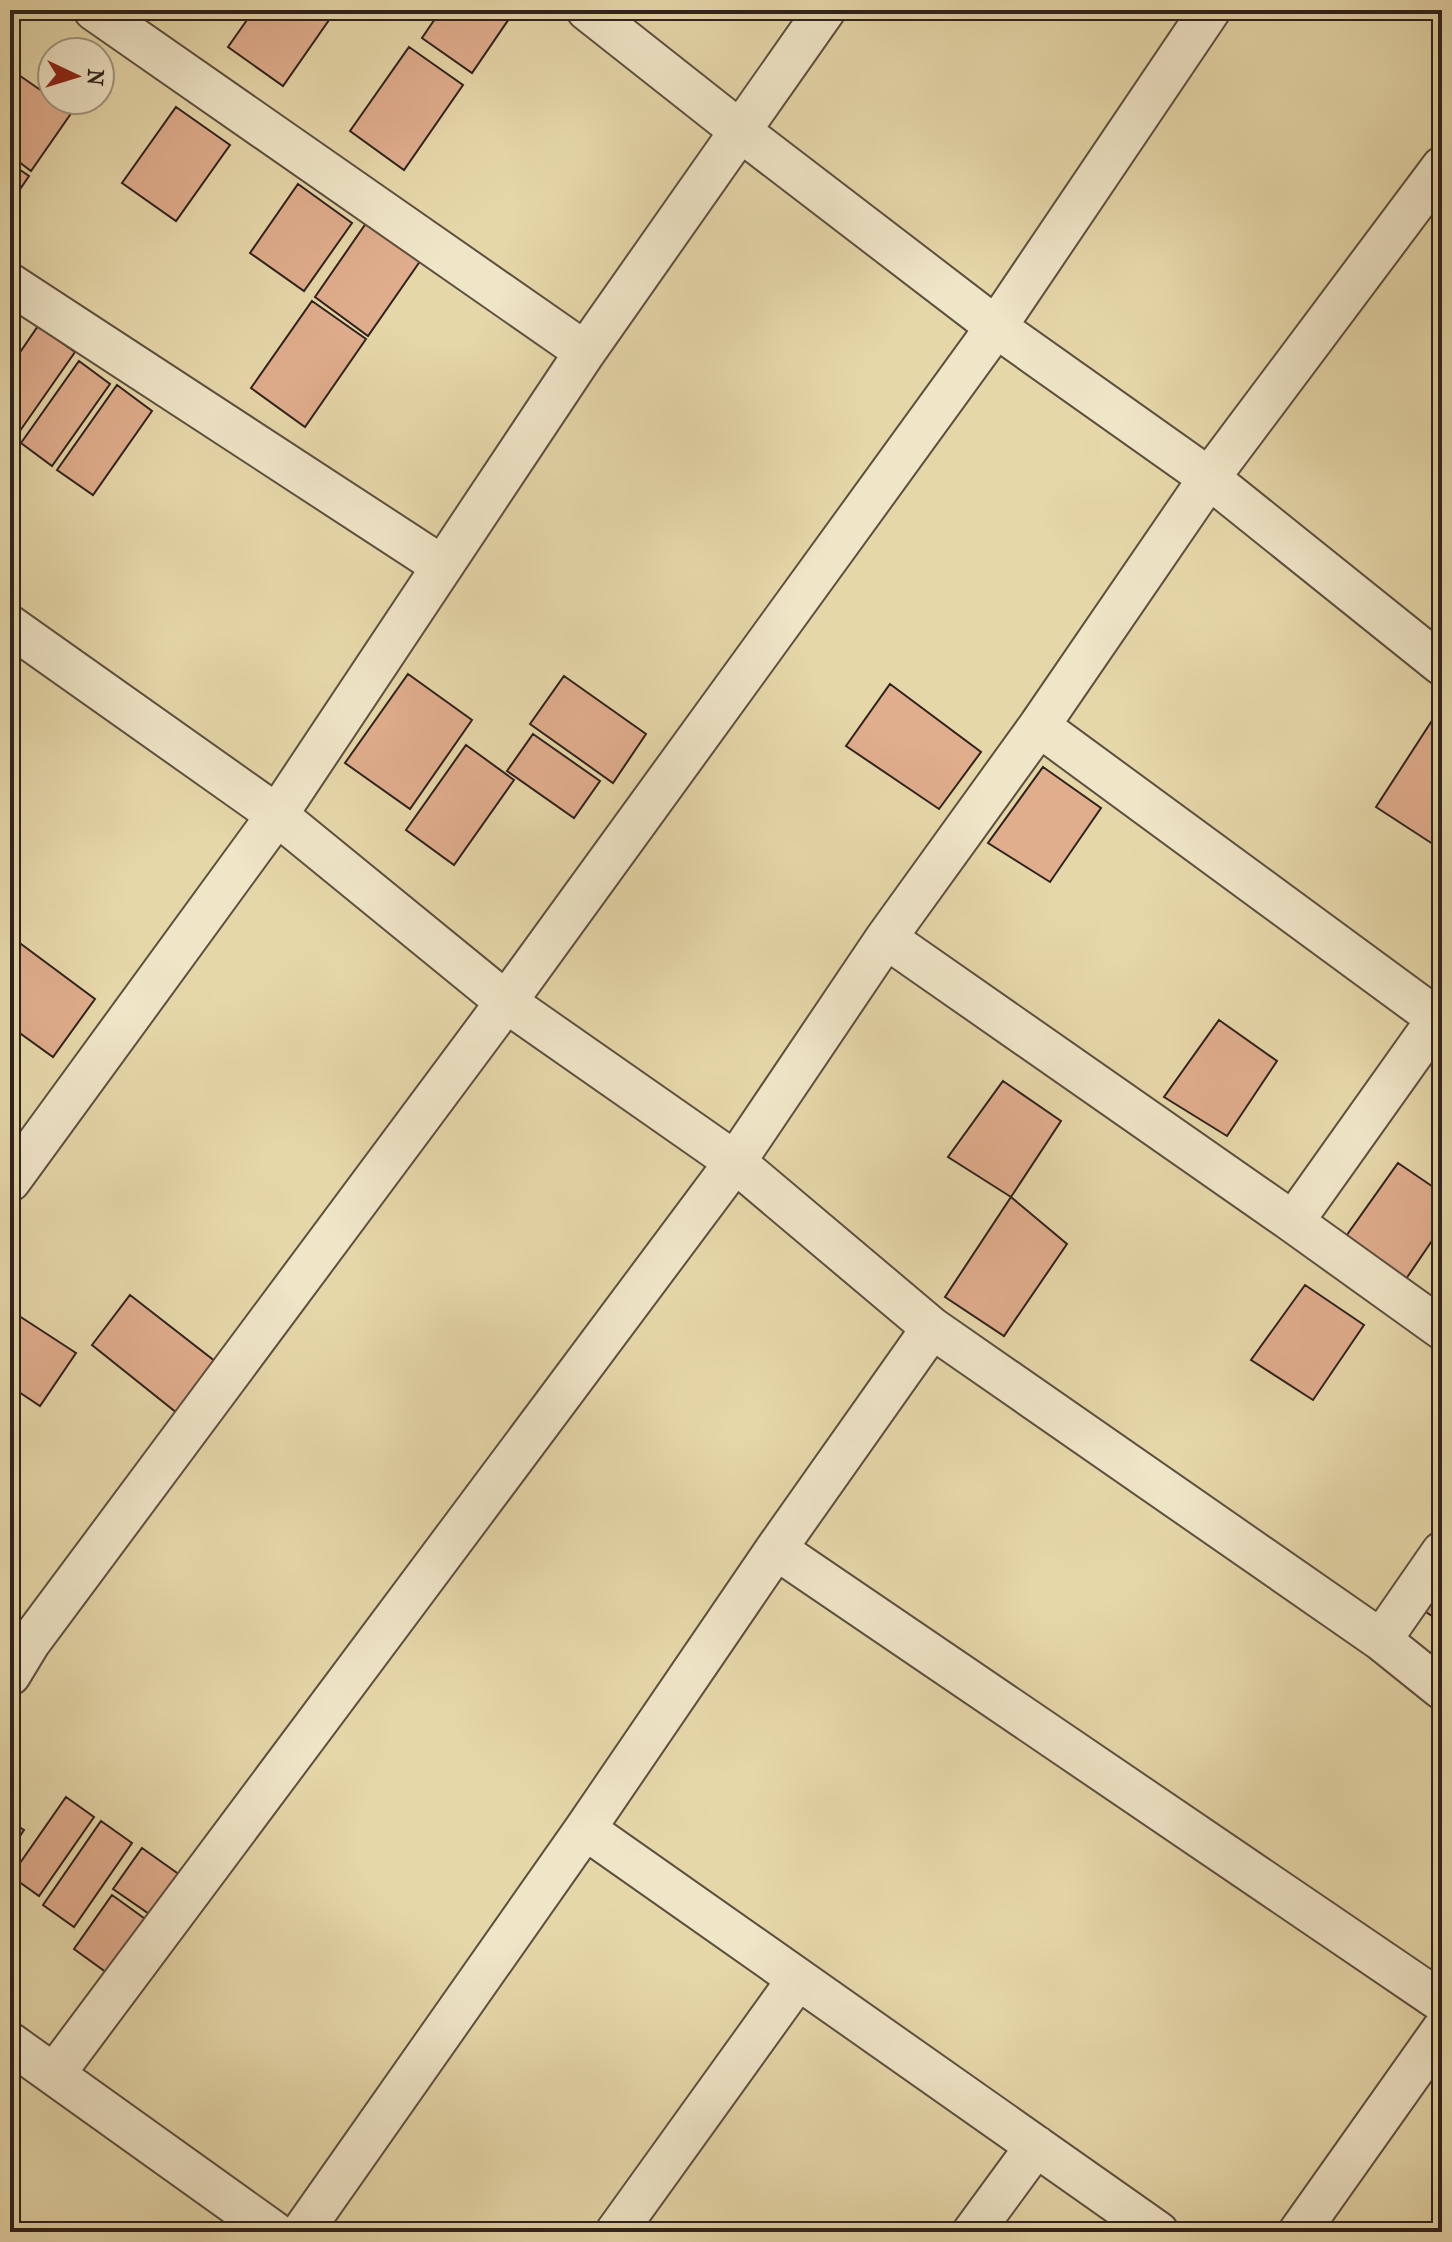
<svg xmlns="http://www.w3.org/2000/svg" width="1452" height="2242" font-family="'IM FELL French Canon',serif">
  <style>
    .building { fill: #e0ad8d; stroke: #2f221d; stroke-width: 2 }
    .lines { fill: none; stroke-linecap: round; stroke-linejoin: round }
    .minor-casing { stroke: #5d4f40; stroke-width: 44 }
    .minor { stroke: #efe5c7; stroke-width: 40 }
  </style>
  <rect width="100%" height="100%" fill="#e6d7a9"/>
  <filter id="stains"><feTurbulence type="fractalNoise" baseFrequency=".0025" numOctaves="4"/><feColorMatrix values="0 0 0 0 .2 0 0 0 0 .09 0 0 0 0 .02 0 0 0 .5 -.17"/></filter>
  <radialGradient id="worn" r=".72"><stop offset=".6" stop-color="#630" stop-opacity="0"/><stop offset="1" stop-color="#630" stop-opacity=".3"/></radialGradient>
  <path class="building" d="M254,10H336L283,86L228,47Z
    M441,10H508L513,13L472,73L422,38Z
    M409,47L463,85L404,170L350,131Z
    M13,71L52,98V100L72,112L31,171L10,155V76Z
    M176,107L230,145L176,221L122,183Z
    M10,163L29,176L10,204Z
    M298,184L352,223L304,291L250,253Z
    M369,219L423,257L368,336L315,297Z
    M312,301L366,339L305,427L251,388Z
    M38,326L75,352L15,438L10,435V367Z
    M79,361L110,384L52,466L21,443Z
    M117,385L152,411L93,495L57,470Z
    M10,445L20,452L10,466Z
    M408,674L472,720L410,809L345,763Z
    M564,676L646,734L613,783L530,724Z
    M890,684L981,752L939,809L846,746Z
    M1433,719L1442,727V850L1376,807Z
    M533,734L600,781L574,818L507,771Z
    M466,745L514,780L454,865L406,830Z
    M1043,767L1101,808L1050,882L988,843Z
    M13,938L95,999L53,1057L10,1026V942Z
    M1219,1020L1277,1061L1227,1136L1164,1097Z
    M1003,1081L1061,1121L1011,1197L948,1157Z
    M1398,1163L1442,1193V1226L1406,1279L1344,1239Z
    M1011,1197L1067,1244L1004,1336L945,1297Z
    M1305,1285L1364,1325L1313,1400L1251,1360Z
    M130,1295L216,1362L177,1413L92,1345Z
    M10,1310L76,1353L40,1406L10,1386Z
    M1442,1585V1622L1424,1611Z
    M66,1797L94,1817L39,1896L11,1876Z
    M10,1821L24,1830L10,1851Z
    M101,1821L132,1843L74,1927L43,1905Z
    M142,1848L187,1880L158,1920L113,1889Z
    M112,1895L148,1921L110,1975L74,1949Z"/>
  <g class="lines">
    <g class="minor-casing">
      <path id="minor" d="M94,10L585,352
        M587,10L739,130L996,327L1209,478L1442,665
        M10,284L442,566
        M10,626L277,815L506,1002L735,1162L932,1328L1381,1640L1442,1689
        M1039,726L1442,1022
        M886,938L1293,1222L1442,1329
        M10,1181L277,815L585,352L825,10
        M1293,1222L1438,1018
        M776,1549L1442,2002
        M1381,1640L1442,1552
        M10,1675L30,1642L506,1002L996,327L1210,10
        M585,1829L1158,2232
        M10,2043L274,2232
        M55,2073L735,1162L886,938L1039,726L1209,478L1442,167
        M302,2232L585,1829L776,1549L932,1328
        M616,2232L798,1979
        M973,2232L1036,2146
        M1299,2232L1442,2030"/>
    </g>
    <use href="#minor" class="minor"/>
  </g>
  <rect width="1452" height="2242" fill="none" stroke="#e6d7a9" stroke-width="40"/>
  <rect x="12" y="12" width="1428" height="2218" fill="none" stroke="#2f221d" stroke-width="4"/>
  <rect x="20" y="20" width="1412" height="2202" fill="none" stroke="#2f221d" stroke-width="2"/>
  <g transform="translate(76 76) rotate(94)"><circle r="38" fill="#efe5c7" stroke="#a29783" stroke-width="2"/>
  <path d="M0-6L14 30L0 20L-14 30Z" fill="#8f2418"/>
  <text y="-12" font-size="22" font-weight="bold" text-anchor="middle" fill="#2f221d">N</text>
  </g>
  <rect width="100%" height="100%" filter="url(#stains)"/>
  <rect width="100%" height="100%" fill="url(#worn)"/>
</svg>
